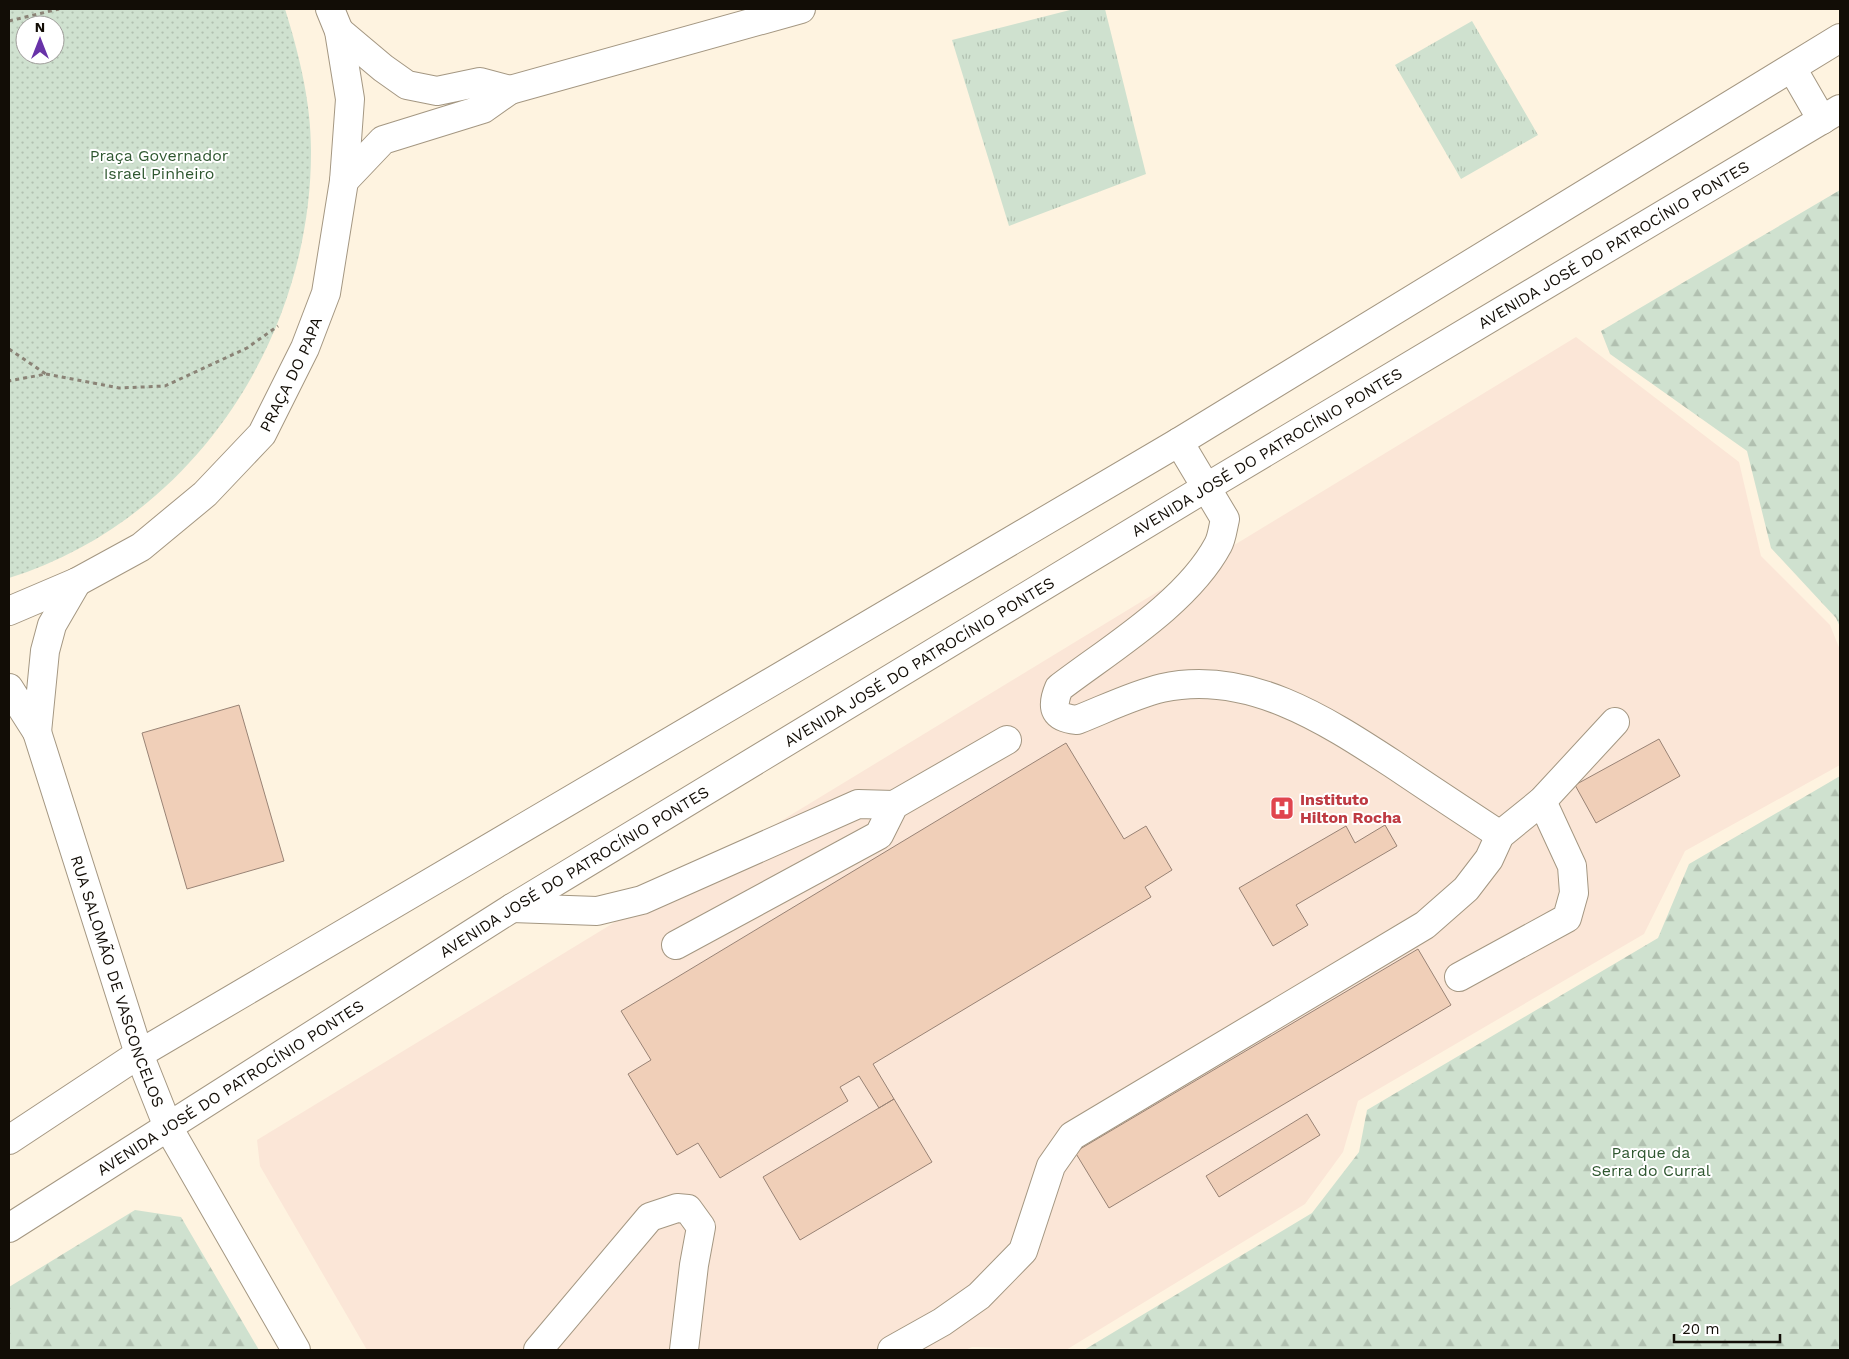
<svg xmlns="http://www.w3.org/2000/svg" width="1849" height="1359" font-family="'Work Sans',sans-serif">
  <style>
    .medical { fill: #fbe6d7 }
    .grass { fill: url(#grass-tufts) }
    .forest { fill: url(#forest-firs) }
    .park { fill: url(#park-dots); fill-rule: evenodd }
    .building { fill: #f0cfb8; stroke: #998375 }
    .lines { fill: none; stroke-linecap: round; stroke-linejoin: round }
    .minor-casing { stroke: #a49782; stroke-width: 30 }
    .path { stroke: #8b8376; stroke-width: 3; stroke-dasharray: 4 4; stroke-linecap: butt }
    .minor { stroke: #fff; stroke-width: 28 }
    .labels { text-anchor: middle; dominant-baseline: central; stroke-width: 4; stroke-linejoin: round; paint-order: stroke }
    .park-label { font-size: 16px; fill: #2f5730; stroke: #fff }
    .street-label { font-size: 16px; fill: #120d06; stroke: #fff }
    .health-label { font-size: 16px; font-weight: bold; fill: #be3a42; stroke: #fff; text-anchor: start }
  </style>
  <defs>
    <pattern id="grass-tufts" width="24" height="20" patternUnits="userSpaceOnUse" patternTransform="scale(1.25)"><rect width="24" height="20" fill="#cfe1cf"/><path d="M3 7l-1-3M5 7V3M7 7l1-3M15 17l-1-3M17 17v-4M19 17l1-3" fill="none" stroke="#b1c0b0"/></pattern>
    <pattern id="forest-firs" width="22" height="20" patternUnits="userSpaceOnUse" patternTransform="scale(1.25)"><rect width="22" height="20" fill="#cfe1cf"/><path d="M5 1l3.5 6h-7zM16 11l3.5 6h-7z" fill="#b1c0b0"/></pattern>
    <pattern id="park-dots" width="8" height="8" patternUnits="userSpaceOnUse" patternTransform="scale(1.25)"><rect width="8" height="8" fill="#cfe1cf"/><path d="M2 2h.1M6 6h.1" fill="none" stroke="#b1c0b0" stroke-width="1.8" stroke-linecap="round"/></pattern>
  </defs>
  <rect width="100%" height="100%" fill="#fef3e0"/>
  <path class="medical" d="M1576,337L1739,462L1761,556L1830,625L1840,650V765L1685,851L1644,934L1358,1101L1343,1152L1305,1204L1066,1350L972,1347L965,1350H367L260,1166L257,1140Z"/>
  <path class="grass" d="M1074,9H1105L1146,174L1009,226L952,40Z
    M1472,21L1538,135L1461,179L1395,65Z"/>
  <path class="forest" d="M1840,190V627L1836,618L1771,548L1747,451L1610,354L1601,331Z
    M1840,776V1350H1084L1312,1213L1359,1152L1367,1110L1658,938L1689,864Z
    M135,1210L181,1217L259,1350H9V1287Z"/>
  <path class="park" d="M9,9H285C299,54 311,102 311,150C312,338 192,521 9,578ZM25,25H55V55H25Z"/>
  <path class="building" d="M239,705L284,861L187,889L142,733Z
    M1659,739L1680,776L1596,823L1575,785Z
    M1066,743L1124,839L1146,826L1172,870L1145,887L1151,897L873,1064L894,1099L879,1108L859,1076L840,1087L848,1101L720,1178L698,1143L677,1155L628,1074L651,1060L621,1011Z
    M1385,825L1397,846L1296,905L1308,925L1273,946L1239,888L1346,826L1355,843Z
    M1418,949L1451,1005L1109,1208L1075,1152Z
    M894,1099L932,1162L800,1240L763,1177Z
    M1307,1114L1320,1135L1219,1197L1206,1176Z"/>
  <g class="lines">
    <g class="minor-casing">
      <g id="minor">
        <path d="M339,31L383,68L407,85L437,91L480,82L510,90L483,109L383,140L344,181"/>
        <path d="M1792,68L1822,120"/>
        <path d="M510,90L801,9"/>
        <path d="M1179,442L1225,519C1223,527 1222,538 1218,545C1187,603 1110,649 1059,688C1050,709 1055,718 1077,720C1105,709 1133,695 1162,688C1249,669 1327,721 1396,766C1430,789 1465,812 1500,835"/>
        <path id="s1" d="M9,611L77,582L141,547L205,494L262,434L305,348L326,293L344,181L350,99L339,31L330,9"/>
        <path d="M9,688L37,732L45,651L52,625L77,582"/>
        <path id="s2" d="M37,732L139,1054L168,1127L296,1350"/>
        <path d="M512,908L597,911L642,900L858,804L894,805"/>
        <path d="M676,945L879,835L894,805L1007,740"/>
        <path d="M1459,977L1567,918L1574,893L1572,866L1542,801"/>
        <path d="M9,1140L139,1054L1179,442L1840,38"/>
        <path id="s3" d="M9,1228L512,908L1207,487L1840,109"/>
        <path d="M538,1350L650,1217L677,1208L688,1209L701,1227L694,1265L684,1350"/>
        <path d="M892,1350L942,1322L979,1296L1023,1251L1051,1166L1072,1136L1425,925L1466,889L1489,859L1500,835L1542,801L1615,722"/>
      </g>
    </g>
    <path class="path" d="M9,21L59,9
      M9,349L46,374L9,381
      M46,374L119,388L165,386L247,348L278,326"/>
    <use href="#minor" class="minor"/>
  </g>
  <defs>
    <g id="hospital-square" transform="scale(1.25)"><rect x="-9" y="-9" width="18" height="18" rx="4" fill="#e0444e" stroke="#fff"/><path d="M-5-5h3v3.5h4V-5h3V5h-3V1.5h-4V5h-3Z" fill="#fff"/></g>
  </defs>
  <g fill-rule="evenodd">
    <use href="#hospital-square" x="1282" y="808"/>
  </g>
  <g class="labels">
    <g class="park-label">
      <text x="159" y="155">Praça Governador<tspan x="159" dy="18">Israel Pinheiro</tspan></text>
      <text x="1651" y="1152">Parque da<tspan x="1651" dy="18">Serra do Curral</tspan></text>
    </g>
    <g class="street-label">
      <text stroke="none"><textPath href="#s3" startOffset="1882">AVENIDA JOSÉ DO PATROCÍNIO PONTES</textPath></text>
      <text stroke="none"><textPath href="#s1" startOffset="379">PRAÇA DO PAPA</textPath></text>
      <text stroke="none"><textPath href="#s3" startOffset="1478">AVENIDA JOSÉ DO PATROCÍNIO PONTES</textPath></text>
      <text stroke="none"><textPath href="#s3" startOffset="1072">AVENIDA JOSÉ DO PATROCÍNIO PONTES</textPath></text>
      <text stroke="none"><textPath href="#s3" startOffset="668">AVENIDA JOSÉ DO PATROCÍNIO PONTES</textPath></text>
      <text stroke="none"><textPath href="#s2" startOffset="262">RUA SALOMÃO DE VASCONCELOS</textPath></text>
      <text stroke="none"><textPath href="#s3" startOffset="262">AVENIDA JOSÉ DO PATROCÍNIO PONTES</textPath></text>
    </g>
    <g class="health-label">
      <text x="1300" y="799">Instituto<tspan x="1300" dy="18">Hilton Rocha</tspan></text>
    </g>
  </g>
  <rect width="1849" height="1359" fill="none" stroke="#120d06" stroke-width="20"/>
  <g transform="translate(40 40)"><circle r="24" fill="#ffffff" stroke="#a09e9b"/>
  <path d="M0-4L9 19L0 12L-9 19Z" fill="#6832a8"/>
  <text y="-8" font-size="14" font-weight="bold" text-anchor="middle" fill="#120d06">N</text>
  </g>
  <path d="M1674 1334v8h106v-8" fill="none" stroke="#120d06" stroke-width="2.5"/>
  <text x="1682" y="1334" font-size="15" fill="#120d06" stroke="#ffffff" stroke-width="4" paint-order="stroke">20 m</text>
</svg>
